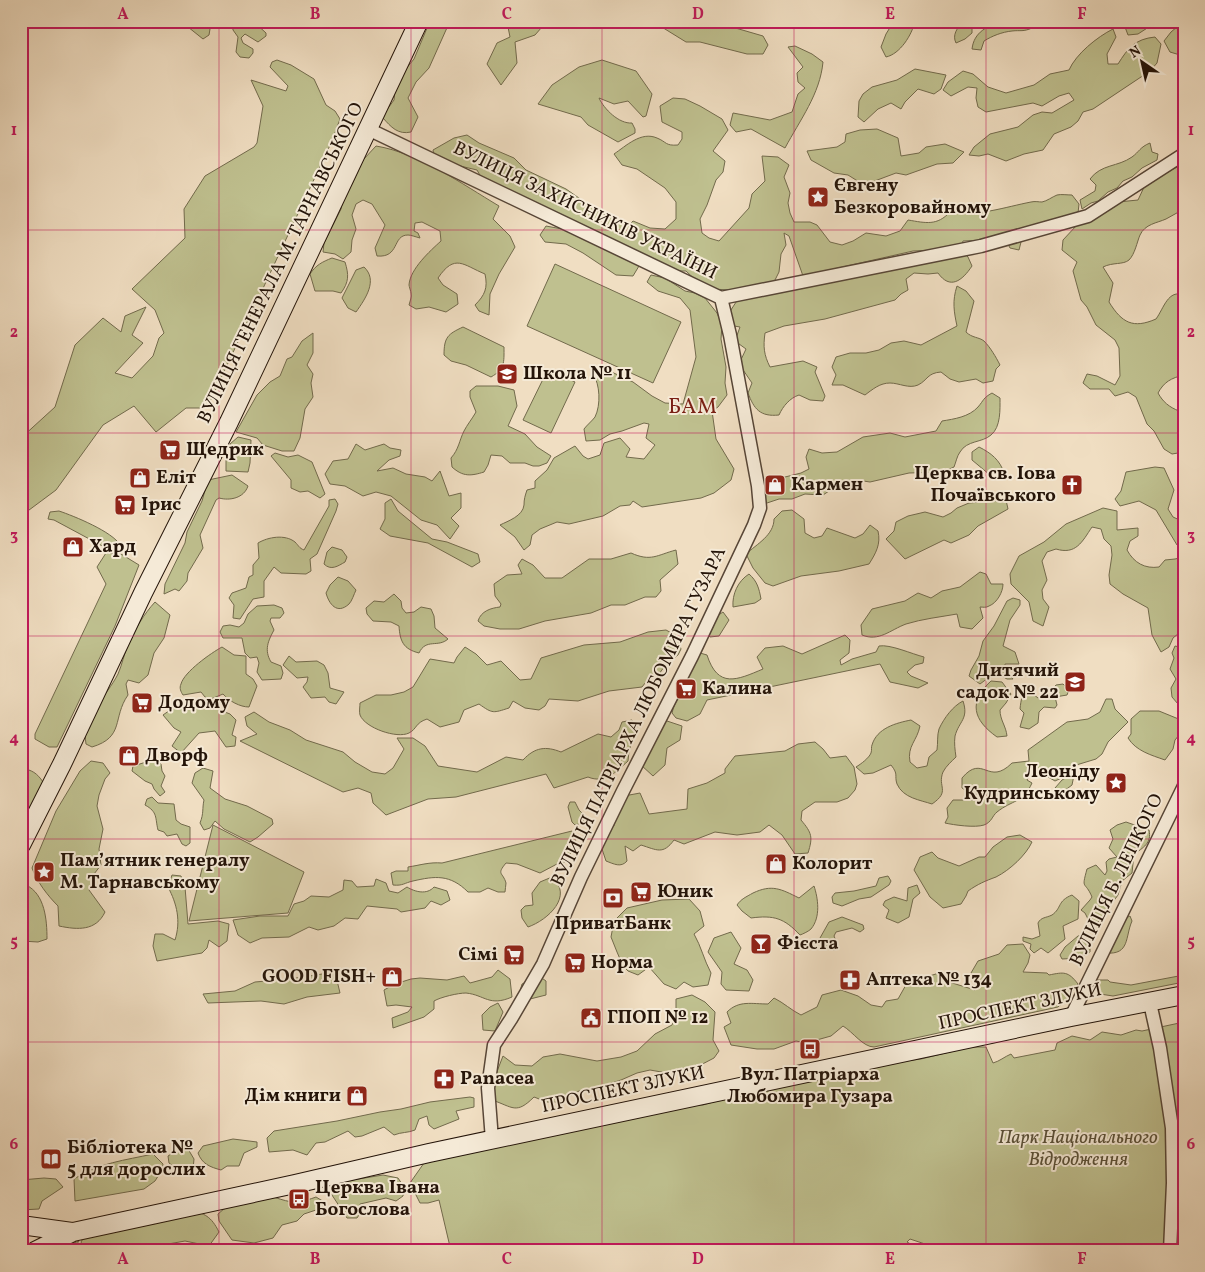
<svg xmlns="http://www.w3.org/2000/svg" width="1205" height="1272" font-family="Vollkorn,serif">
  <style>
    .green { fill: #bfc08f; stroke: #726a4c }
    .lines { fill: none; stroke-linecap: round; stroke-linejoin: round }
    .minor-casing { stroke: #574637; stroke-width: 15 }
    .secondary-casing { stroke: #241409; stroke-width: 20 }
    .minor { stroke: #f5ead7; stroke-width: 12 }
    .secondary { stroke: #f5ead7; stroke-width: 18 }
    .grid { fill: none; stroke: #c2185b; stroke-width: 1; stroke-opacity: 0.55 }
    .labels { text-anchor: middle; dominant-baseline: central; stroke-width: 4; stroke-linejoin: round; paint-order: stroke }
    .poi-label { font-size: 19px; font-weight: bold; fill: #241409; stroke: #f5ead7; text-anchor: start }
    .street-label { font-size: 19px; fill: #241409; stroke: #f5ead7 }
    .park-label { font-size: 19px; font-style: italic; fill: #5a5038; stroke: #f5ead7 }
    .quarter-label { font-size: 21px; letter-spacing: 1px; fill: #7a1f14; stroke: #f5ead7 }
    .neatline { fill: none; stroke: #c2185b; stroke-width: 2 }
    .grid-label { font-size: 16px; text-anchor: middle; font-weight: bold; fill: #c2185b }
  </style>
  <rect width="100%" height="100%" fill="#f0dec2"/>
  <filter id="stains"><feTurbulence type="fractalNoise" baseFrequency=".004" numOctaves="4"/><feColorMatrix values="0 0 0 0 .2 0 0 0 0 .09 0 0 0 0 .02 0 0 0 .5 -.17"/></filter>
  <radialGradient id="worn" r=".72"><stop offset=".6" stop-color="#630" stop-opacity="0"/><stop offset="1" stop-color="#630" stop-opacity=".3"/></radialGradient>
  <path class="green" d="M179,21H217L211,23L209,35L203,39L188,27L181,26Z
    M232,21H253L266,33V36L258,42L245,34L241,38L243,43L253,49V53L249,58L240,57L236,52L238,37L233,30Z
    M430,21H450L429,68L416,82L408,98L418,117L411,132C398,135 391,127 383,118V115L394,100L396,81L414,59Z
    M510,21H542V27L535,35L515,42L517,63L501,85L487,64L497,43L510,37L508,27Z
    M652,21H728L732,27L763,36L768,45L763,54H747L700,42H686Z
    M894,21H915C912,35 900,54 886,57L881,47L886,34Z
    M1003,21H1034L1032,28C1023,32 1021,30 1012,31C1002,32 992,36 984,41L981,50L972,49C974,32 987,26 1003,21Z
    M1128,21H1158L1138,34L1128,35L1125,27Z
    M1184,21V53L1180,55L1170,52L1164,41L1171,32Z
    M963,22L972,23V33L965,39L956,43C952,35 957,28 963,22Z
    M1113,29L1116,37L1107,54L1108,64H1118C1128,48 1135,39 1155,37L1161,44L1157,63L1150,71L1093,109L1083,112L1078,121L1071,127L1054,134L1043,150L1024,154L1006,161L988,154L979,156L969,155L974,147L990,134L1018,127L1033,115L1042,112L1052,113L1074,100L1069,93L1059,96L1042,106L1033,103L986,112L978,107L976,98L977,88L968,87L951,96L943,90L948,82L963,71L973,74L988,87L1006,93L1034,85L1050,74L1069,70C1076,54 1097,37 1113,29Z
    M795,46L812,54L823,62C820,94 800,120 785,148L751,129L736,132L730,125L733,113L770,120L792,112L798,94L805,88L798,82L797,73L803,67L788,47Z
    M277,60L291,65L314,79L326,105L335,111L340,119L332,141L207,408H186L156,432L134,406L103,425L56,490L21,516V438L55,407L75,345L103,318L121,332L125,316L146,307L132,335L143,343L115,373L132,378L153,356L159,338L164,333L155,310L132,289L185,238L184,209L205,176L254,147L257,143L263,106L251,80L286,91L288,86L270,67L272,62Z
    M602,60L636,71L652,94L646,116L643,117L628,101L614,104L599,98C604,109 619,124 632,123L635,129V133L618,142L588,125L581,117L538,104L552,85L579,67Z
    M915,69L946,75L941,89L934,94L918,89L905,102L901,109L891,103L878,109L864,122L858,117L859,101L863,94L872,87L897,80Z
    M673,98L685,99L700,106L722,119L728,130L713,151L725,161L723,172L716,180L707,205L700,219L702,233L709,238L719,241L749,208L752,194L765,181L762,156L778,157L789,165L784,177L790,193L788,203L790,213L794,222H810L817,225L830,242L842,245L853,241L866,233L886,236L900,231L908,220C926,223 937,226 950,212C977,217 1005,207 1031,202C1035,201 1039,202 1042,202C1047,201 1052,197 1057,195C1061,194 1067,195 1072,195L1079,204L1078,213L1016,230L1021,242L1019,250L1010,248L1004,236L983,240L963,241L960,249L968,257L972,266C962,281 950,290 938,273L928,274L914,273L906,279L908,290L901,294L895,300L825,319L784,326L765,333C763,347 764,355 770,367L803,361L817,367L815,372L825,396L823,401L810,400L799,395C790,398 783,406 779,415C760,417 754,409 748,393L752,383L739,364L746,349L735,341L740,327L734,326L729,313L738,299L936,250L913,251L803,276L789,236L784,233L786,245L781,254L779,272L773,284L738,290L705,289L686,271H678L640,256L639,266L633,276L616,275L583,253L566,244L545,242L540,235L546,226L562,229L482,179L477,170L435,160L433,150L454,138L467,135L479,143L514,158L526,170L566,189L599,212L621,221L628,226L633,221L650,228L665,229L676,219V202L665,188L637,169L622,165L614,154C626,146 641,131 657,138C667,142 665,146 678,145L682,139V132L662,122L660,106Z
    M877,129L898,138L901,156L919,153L926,147L945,144L964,152L953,163L937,164L906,175L896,173L864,185L848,175L834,173L811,160L807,151L837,147L845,142L846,134L860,130Z
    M1150,143L1152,152L1158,154L1157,160L1142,168L1132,177L1123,181L1117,188L1108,192L1098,201L1091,203L1082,209L1080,200L1095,191L1096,185L1090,179C1101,164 1118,167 1132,157C1139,152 1140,147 1150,143Z
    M376,146C419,153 462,184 499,206L493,219L510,236L515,247L499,274L490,294L489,315L479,311L475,305C485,295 488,288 485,274C463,265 455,253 438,278L443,285L457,294L458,304L446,312L429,307L416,309L409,305C410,301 412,297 411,293C411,292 409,286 409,285C410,269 430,251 441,241L440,231L422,222L415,223L414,231L418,233L420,238C416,237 411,235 408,235C392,235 400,258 377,256L375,248L385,225L372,204L363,200L356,204L352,215L356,229L352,240L351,252L343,259L335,254L323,252L324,243L341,209L344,195L352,184L363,160Z
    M1184,163V209C1178,212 1172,216 1166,219C1157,223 1145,224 1140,235C1137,242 1135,254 1129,260C1123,265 1113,262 1103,267L1113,283L1109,302C1122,323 1133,329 1156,319C1164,308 1168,289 1184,295V375C1171,378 1164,382 1158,393C1163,402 1169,407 1179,411L1184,408V452L1172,454L1164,449L1154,431L1147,424L1136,397L1128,392L1115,396L1109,389H1090L1083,383L1087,374L1097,376L1115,385L1120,376L1119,348L1115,340L1096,325L1087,307L1081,300L1073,271L1077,262L1062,250L1063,240L1076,226L1118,202L1138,200L1145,185Z
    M332,258L345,262C349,275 349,282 341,293L333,291H315L310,274C316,265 322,262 332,258Z
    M555,264L681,322L653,383L527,326Z
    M364,267C378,280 366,298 356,312L348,308L342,298L356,270Z
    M651,275L665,278L685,291L695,293L705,298L717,313L722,325L721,339L726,367L725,383L727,395L718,407L712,411L716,439L734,469L731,480L714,493L701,498L642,507L633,501L630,505L620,506L603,516L569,524L557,522L540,529L532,535L530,545L524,550L515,537L500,525C508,521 523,516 524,505C524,499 525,496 527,490L535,488V481L547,470L554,458L575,446L583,456L588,459L600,455L604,443L620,438L630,449L626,457L644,459L655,445L646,438L649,424L644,423L622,431L610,434L600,440L586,441L584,429C587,425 592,421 595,417C601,405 600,384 593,374L603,368L633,382L652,396L665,403L683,404L696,357L690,310L680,298L658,291L647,282Z
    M957,286L966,291L974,301L966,332C972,338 979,337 984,341C990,347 996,357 1000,365L996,369L993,381L983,383L976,379L959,382L950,379L941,372C927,373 928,380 918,385C909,389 899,383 890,383C880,383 873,389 865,395L843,385H832L836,375L832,367L836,357L850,353H866L879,350L891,343L904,341L921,345L957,326C954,312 952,301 957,286Z
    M463,327L504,347C504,363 505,369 491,377L466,365L451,361L444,355C444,337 448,334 463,327Z
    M313,333V353L307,365L313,374L311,383L313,397L305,409L300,438L294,451H282L263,445L257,438L236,432L257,395L270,382L280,376L287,359L292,357L302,341Z
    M548,369L575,382L551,433L523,420Z
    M476,386H498L514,390L517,406L508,426L525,434L537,447L551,456L547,463L539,466H533L525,463H510L502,456L491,455L488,465L484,472C471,476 463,477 452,467L451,458C459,449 459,441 464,431C467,425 472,419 476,412L470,397V391Z
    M992,393L1000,398C1000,409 1001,427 991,435C982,443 967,440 960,452C957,456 956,462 954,467L943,472L909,473L870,482L857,480L843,488L835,487L823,495L805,494L792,499H779L764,504L755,489L777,479L801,473L809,469L806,457L809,449L822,453L837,452L863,437L890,433L905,437L936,431L942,421C954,419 969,417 978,407C984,400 983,398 992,393Z
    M238,437L251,440L250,463L248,472L226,471V458L231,449L230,444Z
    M356,444L365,450L384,444L390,448L401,450L400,456L389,460L377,471L393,468L406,474L425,477L432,481L440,471L449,496L461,493V508L451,518L459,526L450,539L437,525L421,520L391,496L376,492L363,496L345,486L330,484L325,474L333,461L348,459Z
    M979,447C991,453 1000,460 1004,473L994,471L990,475L972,460V452Z
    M275,453L288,457L298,455L312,462L325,494L320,498L308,491L300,492L291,488V480L271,456Z
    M1155,467L1164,468L1174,490L1168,509L1173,517L1184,522V547L1177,545L1156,510L1139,501L1120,506L1115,499L1121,491L1126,472Z
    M232,475L248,486C244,498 230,501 219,498L216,500L200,535L203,548L188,573L187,581L179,591L175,589L164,594L165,584L185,543L187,532L202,501L208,480Z
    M335,499L338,504L336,511L317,554L310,559L311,571L306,574L281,573L274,567L264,581V597L253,599L240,619L233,618L234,605L229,598L232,593L246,588L249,577L253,575V565L259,558L258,543C268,537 285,534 295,542C299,546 299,548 304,550L329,506V500Z
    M391,499L398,511L432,539L447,542L478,554L480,562L472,567L428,543L390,536L380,529L385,519V503Z
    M1006,500L1008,509L978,526L969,535L951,543L944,540L905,559L886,539L894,531L896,522L908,516L925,512L943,517L951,513L957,508L969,503Z
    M1103,508L1117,511V530L1138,528V536L1130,541L1127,550C1134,563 1145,569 1159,567L1165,560L1175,559L1184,557V629L1173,638L1169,647L1161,652L1152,635L1148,608L1123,594L1110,584L1109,575L1112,555L1111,546L1104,539L1101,529L1092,527C1082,542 1076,555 1056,549L1047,552L1042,561L1047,580L1042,590L1043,599L1049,607L1043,626L1033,621L1029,602L1011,584L1010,574L1019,556L1044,542L1066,524Z
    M792,510L804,519L805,533L814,538L822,536L827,528L855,538L863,534L870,525L878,531C881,544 876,553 869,564L839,571L801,576L773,586L765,583L753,568L746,554C757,544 774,535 774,519L782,511Z
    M59,511C74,516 113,532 120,545L118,547L108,549L54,520L48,519L50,512Z
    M332,547L342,550L347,557L345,562C338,566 331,571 324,564L327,552Z
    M676,550L678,564L660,580L661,591L656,597H645L625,605H611L591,613L545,621L519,629H500L484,626L478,621C481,611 491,608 500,607L501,604L495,596L494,584L507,575L522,574L518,565L522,559L533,565L545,578H562L589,559H611L631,553C651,562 657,555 676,550Z
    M106,553L121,554L139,565L115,626L57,747H49L35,739V734L106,584L97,567Z
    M980,572L986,574L991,584H1003C1003,592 997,603 989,606C986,608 983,607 980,607L983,618L972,629L960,627L957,614C940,617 922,619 906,624C890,630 879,642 862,635L861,625L872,609L905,601L918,593L931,598L942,591L960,587Z
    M749,574C757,581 759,588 761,599L755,603L733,607C732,594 738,581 749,574Z
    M338,577L348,581L356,590C354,594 352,601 349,604C337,615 329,604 326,593L330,585Z
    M394,594L401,601L402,608L406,613L414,612L421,607L431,609L434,616L435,628L448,639C438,648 426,638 419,653C403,649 400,641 399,626L391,622L373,621L367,614L366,608L374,601L384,602Z
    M1013,598L1020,600V605L1010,620L1003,646L1015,652L1019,664H1005V669L1013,679H1007L1000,675L988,678L980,684L969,676L971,670L979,656L983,641L994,626L1007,601Z
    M155,602L170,615L164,638L154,653L148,675L139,683L128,680L126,684L128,695C112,718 125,737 92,747L86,744C81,718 107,696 118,674C122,665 124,654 128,645C135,629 144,614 155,602Z
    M274,605L282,608L284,613L280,618H271L270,621L274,630C268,641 264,650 271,662L281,666L283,673L281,679L262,680L257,672L259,663L257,657L250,658L245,653L242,638H223L220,632L223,626L230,625L239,627L244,623L248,614L257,606Z
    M723,612L729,620L719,636L710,637L707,633C714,630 714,624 714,618Z
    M666,630L677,636L681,649L678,655L667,663L659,674L649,678L642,687L609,691L578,701L549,699L545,706L539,710L525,708L513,701L509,708C493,713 493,714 479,704L464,710L459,722L440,727L427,719C415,723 417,729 409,733C397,739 365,728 360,715C359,712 360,706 360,703L376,695H391L404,692L413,687L430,659L454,663L457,657L465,647L476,654L487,665L501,661L520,680L531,679L541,658L584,645L620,642L648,632Z
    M845,635L850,640L849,653L840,660L841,665L852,659L876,652L879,646C890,644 912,654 924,657L923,663L915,665L907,672L911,676L928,683L918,688L890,682L880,664L707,700L700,714L687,721L676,718L672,713C675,701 679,694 691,690C685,675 687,665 693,651L707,655C718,689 737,680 763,669L757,657L765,648L783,646L802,654Z
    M1175,646L1184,648V711L1172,697L1171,688L1176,679L1170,669L1174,658L1172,653Z
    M222,647L234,655L246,656V674L253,679L257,686L249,707C240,707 229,701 223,694L211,699L205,697L201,692L183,695C181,692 179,688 181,684C184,672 211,653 222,647Z
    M289,656L296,662L317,661L324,665L328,673L330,688L344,692L336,704L329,702L325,697L311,698L303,687L307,682L308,677L297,678L283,665Z
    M991,681L1002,682L1011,694L1006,703L1000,710C1000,720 1006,726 1007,736L997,737C973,720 968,702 991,681Z
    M1063,684L1069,690L1067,695L1055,697L1057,705L1055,708L1044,707L1039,712L1038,723L1029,729L1020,727L1024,713L1020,709C1021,700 1022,691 1030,686L1033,694L1038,698L1047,695L1056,685Z
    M1106,699H1112L1115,709L1128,722L1108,742L1102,754L1096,759L1073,766L1068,775L1055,781L1031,767V772L1027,780L1032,783C1023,803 1012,800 997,812C992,816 992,822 984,825C975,828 954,825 945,823L948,817L947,808L953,800H973L980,795L971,793L962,788V778C983,753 988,787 1012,763L1029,761L1028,750L1067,722L1088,719L1100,712Z
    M194,700L230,714L236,720L232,735L236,737L235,746L226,747L215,731L199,733L181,753L172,746L181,732L174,728L163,715L173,708L186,707Z
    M963,701C969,719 959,721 955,736C954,743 955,750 956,757C952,761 946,766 943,772C937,787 951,791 932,804C920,800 903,798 897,784C894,775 899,775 891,765L873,773L864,774L856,767C861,764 869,758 871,753C872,750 871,747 872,745C877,728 896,723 911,720L920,726C917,741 907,746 910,762L917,768L927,766L929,757L937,750C938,743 937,735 939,729C944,718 953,706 963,701Z
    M1140,711H1159L1181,720L1184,729L1175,740L1173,749L1165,760C1151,755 1136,751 1128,738L1131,734V719Z
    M254,712L269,722L290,730L306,740L343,752L355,762L372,772L385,774L393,768L404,749L397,738H413L425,746L438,766L477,772L506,757L523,760C535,747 546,746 561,752L598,734L611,737L619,730L622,722L632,720L637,726L629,751L628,761C616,772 605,784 588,777L554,788L546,774L456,797L428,799L386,815L373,803L371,793L358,788L343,792L240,741L257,734L247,726L245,717Z
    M664,720L682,726L680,740L667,748L665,765L653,776L641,765C638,736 641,737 664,720Z
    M815,742L823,749L830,758L846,756L854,767L857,784L855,790L848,798L837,802H815L802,811L801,820C812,833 813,837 808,853L795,854L782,835L769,825L760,832L737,835L715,832L684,844L674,840C663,855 657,850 641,845L633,851L625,846L627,861C621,868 614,864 606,861L601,846L604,830L614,826L613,820L624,796L640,793L649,814L687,809L688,789L707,783L725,773V769L735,756L785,751L798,744Z
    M153,760L161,764L162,771L165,776L161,786L165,792L160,796L154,789L152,784L145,781L132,771L133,766Z
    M91,761L103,763L110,773L105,779L99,795L97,806L103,829L99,849L101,865L94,874L89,890L105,912C96,931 78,930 59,926L58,906C48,896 37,882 32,868L56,811L80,771Z
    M21,768C32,770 37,773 43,782L21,837Z
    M203,768L213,771L210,788L225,799L247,806L272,819L273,824L258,837L250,842L224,829L215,821L210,828L204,830L200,823C204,813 202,809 204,800L192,783L195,773Z
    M1071,775H1074L1072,785L1064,791L1055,788L1062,780Z
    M152,797L158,803L174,804L176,820L181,824L190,827V843L186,846L182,844L177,834L167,836L164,832L158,830C155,818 158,812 145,805L147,799Z
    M570,802H575L579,810L586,817L582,823L575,825L572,822L568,807Z
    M1126,822L1149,830C1152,843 1143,848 1134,854L1132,873L1122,881L1118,895L1107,910L1103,918L1095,924L1091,925L1085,913L1081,910L1090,900L1092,897C1085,880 1081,891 1087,869L1096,865L1105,875L1107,871L1106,862L1109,859L1117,857L1109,848L1113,839L1110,830L1117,825Z
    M213,825L304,872L288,913L189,921Z
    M572,831C582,846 569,852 562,866L557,864L540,873L517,864L506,863C496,875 503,872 506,883C506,886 505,889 505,892H498L488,888L480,892H468C450,874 435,876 413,881C404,883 403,886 393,885L391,873L396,871H408V867C421,865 429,862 442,863Z
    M1020,835L1032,842C1026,855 1010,870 996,877C985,881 978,884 968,891L966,896L961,904L943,908L930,897L914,870L920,857L932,852L938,858L959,866L979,857H985L993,847L1007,837Z
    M172,875L181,876L185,887L188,924L218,921L229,924L227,941L219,947L209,940L207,948L202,953L157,961L153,946L155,934H163L175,940C181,921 177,904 168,887Z
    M888,876L891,881L889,885L871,897L859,899L842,906L833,903L832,897L835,893L854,891L876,886L879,878Z
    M552,877C574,896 548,920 528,927L522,918L521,910L525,906L533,905L532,893L540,882Z
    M376,879L386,883L389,891L398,893L407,887C415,892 427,895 434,887L447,891L450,900L441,905L431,901L425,908L401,912L397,909L367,906L358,919L345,918L334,926L318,930L309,927L289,937L262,938L250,943L238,935L233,920L260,916H288L294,904L304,901L311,896L329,897L343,890L344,880L352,881L357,887L374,886Z
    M26,885C45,894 47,920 47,939L38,942L21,941V888Z
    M917,885L920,893L913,899L909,917L898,923L886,918L889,910L883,905L885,901L894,897L907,901L908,888Z
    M814,886C818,898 821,917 811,929C809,931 803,934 800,935C784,918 774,915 751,918L742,911L737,905C741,899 746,897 753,893C772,884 781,889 799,898Z
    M1072,895L1079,901L1078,919L1063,926L1065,939L1048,953L1041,948L1034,953L1030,949L1031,944L1023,941V937L1032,939L1040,936L1038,923C1041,917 1046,918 1052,915C1062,908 1057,901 1072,895Z
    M689,899L700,911L704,926L694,934C701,946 704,960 711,973L708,985L693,987L684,982L676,989L664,984L649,967L638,975L628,971L623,966L617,952L611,937L614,921L627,908L662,900Z
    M1130,916L1132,921C1125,937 1130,955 1106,953L1122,920Z
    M842,917L863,925L864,929L860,932L852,928L836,932L834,936L838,946L836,950C827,951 823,945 820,938L829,922Z
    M731,932L741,948L734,964L747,970L753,980L749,991L726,990L721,984L722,972L708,952L714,938Z
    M1087,935L1090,939V952L1080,958L1062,959L1060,955L1065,947L1078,936Z
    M1023,944L1030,955L1028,963L1023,972L1047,973L1049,975C1064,972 1068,971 1078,984L1067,999L1058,1007L874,1047C863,1047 853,1032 843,1026L831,1036L806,1043L796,1041L774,1049H757L731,1045L724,1027L731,1023L727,1012C739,1000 752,1004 768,1004L774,998C784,1003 791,1010 801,1015L817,1007L822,995L841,990L858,996L871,1005L882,1007L886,1001L898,999L907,983L939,973L949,982L975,990L977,980L971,973L978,961L999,954L1007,945Z
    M498,970L510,979L512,997C489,1007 485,995 466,993C458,993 441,997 434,1001V1009L424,1017L393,1028L392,1018L408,1012L412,1007L396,1005L387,1006L384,990L395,984L411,979L420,978L447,980L464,976L470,983L492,977Z
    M335,972L340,993L307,997L284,1004L261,1001L208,1003L203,994L235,991L255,982L290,979Z
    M1184,975V982L1113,996L1100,994L1097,989V980H1108L1110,982L1131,985Z
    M539,976L546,981V995L530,999L520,997L519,995L522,984Z
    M692,995L705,1002L715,1012L713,1040L719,1051L714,1058L689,1071L667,1073L650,1070L637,1073L621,1080L599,1087L579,1091L559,1102H547L534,1097C516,1115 513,1107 492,1100L496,1074L503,1056L515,1065L532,1066L543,1057L560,1054L597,1061L621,1057L637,1051L655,1034L672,1025L676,1015V999Z
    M498,1003L503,1012L495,1031L483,1030L482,1015L490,1007Z
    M1184,1022V1251H946L910,1239L907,1242L923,1251H451L439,1200L428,1203H420L410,1183L424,1163L674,1104L703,1105L757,1089L889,1063L921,1059L970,1047H986L993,1063C1000,1061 1004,1057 1011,1054L1014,1058L1055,1050L1057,1043L1072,1036L1090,1040L1102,1032L1121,1035L1136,1030L1142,1031Z
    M470,1097L474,1098V1107L456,1111L459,1119L434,1129L429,1125L427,1116L419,1119L415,1130C408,1133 401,1132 394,1135L384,1127L362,1136L355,1137L348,1131L325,1142L316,1143L307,1155L293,1150L269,1152L267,1138L274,1131L337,1121L380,1112L401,1109L430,1102Z
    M233,1139L257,1142V1147L244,1153L239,1166H227L221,1170C210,1167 202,1164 198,1153L203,1146Z
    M188,1149L194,1159L193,1169L187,1173L177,1169L169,1163L168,1156L178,1150Z
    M153,1154L163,1164L162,1170L155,1181L144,1189L75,1201L74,1179C98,1163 126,1160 153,1154Z
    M383,1175L398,1178L404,1187L403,1196L396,1201L386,1198L360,1204L361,1212L357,1218H347L330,1192L340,1182Z
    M44,1178L56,1179L63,1187L42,1201L39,1209L21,1210V1180Z
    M266,1195C289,1201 292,1206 316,1197L326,1203L322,1208L304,1214L297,1221L282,1225L273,1238L254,1243L232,1240L219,1221L218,1214C231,1201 250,1199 266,1195Z
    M189,1209C205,1214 211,1216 219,1232L209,1246L185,1241L129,1251H85L81,1242L86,1233Z
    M79,1241L72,1251H54Z"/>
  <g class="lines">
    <g class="minor-casing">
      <path id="minor" d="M368,129L721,298L981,246L1088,216L1184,154
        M1150,1003L1160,1048L1172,1128L1173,1183L1170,1251
        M1071,1017L1184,786
        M492,1140L488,1088L494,1045L511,1019L543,964L581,877L623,791L692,656L754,525L760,508L758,486L730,335L721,298"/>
    </g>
    <g class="secondary-casing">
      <path id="secondary" d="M21,845L62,764L143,593L229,422L419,21
        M21,1225L72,1232
        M35,1251L73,1232L295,1184L429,1153L1071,1017L1184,995"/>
    </g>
    <use href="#minor" class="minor"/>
    <use href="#secondary" class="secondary"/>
  </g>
  <path class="grid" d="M219,21V1251M411,21V1251M602,21V1251M794,21V1251M986,21V1251M21,230H1184M21,433H1184M21,636H1184M21,839H1184M21,1042H1184"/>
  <defs>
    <g id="sight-square" transform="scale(1.125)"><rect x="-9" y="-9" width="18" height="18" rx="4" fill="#8f2418" stroke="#f5ead7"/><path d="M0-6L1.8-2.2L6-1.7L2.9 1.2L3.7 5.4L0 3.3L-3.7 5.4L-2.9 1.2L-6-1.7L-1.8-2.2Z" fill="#fff"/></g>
    <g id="school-square" transform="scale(1.125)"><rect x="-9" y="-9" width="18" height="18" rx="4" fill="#8f2418" stroke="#f5ead7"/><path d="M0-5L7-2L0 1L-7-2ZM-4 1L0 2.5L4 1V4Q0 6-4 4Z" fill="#fff"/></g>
    <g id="supermarket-square" transform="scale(1.125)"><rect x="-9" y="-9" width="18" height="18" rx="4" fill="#8f2418" stroke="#f5ead7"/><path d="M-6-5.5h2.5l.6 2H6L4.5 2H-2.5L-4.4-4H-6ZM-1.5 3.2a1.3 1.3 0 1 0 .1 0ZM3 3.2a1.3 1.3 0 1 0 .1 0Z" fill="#fff"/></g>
    <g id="shop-square" transform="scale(1.125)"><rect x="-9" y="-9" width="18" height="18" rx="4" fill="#8f2418" stroke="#f5ead7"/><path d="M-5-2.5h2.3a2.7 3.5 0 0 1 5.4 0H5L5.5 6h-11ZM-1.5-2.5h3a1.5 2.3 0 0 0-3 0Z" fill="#fff"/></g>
    <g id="church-square" transform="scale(1.125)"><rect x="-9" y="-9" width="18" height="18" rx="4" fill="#8f2418" stroke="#f5ead7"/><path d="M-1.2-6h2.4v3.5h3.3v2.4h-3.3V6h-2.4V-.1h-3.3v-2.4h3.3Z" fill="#fff"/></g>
    <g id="bank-square" transform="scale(1.125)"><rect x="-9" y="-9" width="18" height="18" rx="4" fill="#8f2418" stroke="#f5ead7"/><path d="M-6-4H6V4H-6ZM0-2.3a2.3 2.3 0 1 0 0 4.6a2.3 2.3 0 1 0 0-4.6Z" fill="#fff"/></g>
    <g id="bar-square" transform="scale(1.125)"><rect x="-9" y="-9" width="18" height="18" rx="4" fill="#8f2418" stroke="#f5ead7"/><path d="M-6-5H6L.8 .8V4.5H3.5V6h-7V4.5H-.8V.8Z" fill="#fff"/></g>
    <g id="pharmacy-square" transform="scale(1.125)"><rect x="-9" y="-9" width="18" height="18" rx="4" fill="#8f2418" stroke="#f5ead7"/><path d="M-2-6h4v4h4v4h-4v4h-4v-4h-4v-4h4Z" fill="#fff"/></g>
    <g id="civic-square" transform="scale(1.125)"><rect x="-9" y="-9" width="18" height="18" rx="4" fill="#8f2418" stroke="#f5ead7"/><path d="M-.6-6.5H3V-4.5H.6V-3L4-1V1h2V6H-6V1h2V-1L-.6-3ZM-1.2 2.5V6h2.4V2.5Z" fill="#fff"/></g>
    <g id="bus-square" transform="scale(1.125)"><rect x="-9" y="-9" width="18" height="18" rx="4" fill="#8f2418" stroke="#f5ead7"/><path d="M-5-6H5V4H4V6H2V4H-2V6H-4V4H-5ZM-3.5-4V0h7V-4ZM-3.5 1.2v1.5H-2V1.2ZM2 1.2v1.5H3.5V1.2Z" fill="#fff"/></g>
    <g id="library-square" transform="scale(1.125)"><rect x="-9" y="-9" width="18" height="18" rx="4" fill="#8f2418" stroke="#f5ead7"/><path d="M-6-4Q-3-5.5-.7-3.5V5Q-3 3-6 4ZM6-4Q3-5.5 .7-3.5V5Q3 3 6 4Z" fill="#fff"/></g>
  </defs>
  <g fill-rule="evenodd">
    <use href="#sight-square" x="818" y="197"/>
    <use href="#school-square" x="507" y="374"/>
    <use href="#supermarket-square" x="170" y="450"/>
    <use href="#shop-square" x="140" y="478"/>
    <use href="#shop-square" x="775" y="485"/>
    <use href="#church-square" x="1072" y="485"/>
    <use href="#supermarket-square" x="125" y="505"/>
    <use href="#shop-square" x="73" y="547"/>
    <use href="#school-square" x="1075" y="682"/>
    <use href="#supermarket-square" x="686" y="689"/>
    <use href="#supermarket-square" x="142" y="703"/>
    <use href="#shop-square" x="129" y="756"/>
    <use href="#sight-square" x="1116" y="783"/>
    <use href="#shop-square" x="776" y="864"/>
    <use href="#sight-square" x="44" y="872"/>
    <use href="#supermarket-square" x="641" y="892"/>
    <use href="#bank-square" x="613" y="898"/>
    <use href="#bar-square" x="761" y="944"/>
    <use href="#supermarket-square" x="514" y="955"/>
    <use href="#supermarket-square" x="575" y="963"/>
    <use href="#shop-square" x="392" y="977"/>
    <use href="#pharmacy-square" x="850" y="980"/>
    <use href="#civic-square" x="591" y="1018"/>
    <use href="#bus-square" x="810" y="1049"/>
    <use href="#pharmacy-square" x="444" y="1079"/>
    <use href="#shop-square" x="357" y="1096"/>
    <use href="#library-square" x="51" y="1159"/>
    <use href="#bus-square" x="299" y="1199"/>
  </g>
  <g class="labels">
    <g class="poi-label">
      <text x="834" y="186">Євгену<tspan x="834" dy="22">Безкоровайному</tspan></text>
      <text x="523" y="374">Школа № 11</text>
      <text x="186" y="450">Щедрик</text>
      <text x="1056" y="474" text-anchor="end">Церква св. Іова<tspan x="1056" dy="22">Почаївського</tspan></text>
      <text x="156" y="478">Еліт</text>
      <text x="791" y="485">Кармен</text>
      <text x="141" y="505">Ірис</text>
      <text x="89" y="547">Хард</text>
      <text x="1059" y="671" text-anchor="end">Дитячий<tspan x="1059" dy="22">садок № 22</tspan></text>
      <text x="702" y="689">Калина</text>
      <text x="158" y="703">Додому</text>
      <text x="145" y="756">Дворф</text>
      <text x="1100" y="772" text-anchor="end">Леоніду<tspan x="1100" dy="22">Кудринському</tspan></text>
      <text x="60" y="861">Пам’ятник генералу<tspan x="60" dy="22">М. Тарнавському</tspan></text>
      <text x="792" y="864">Колорит</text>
      <text x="657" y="892">Юник</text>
      <text x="613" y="924" text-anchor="middle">ПриватБанк</text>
      <text x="777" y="944">Фієста</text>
      <text x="498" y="955" text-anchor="end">Сімі</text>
      <text x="591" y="963">Норма</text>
      <text x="376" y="977" text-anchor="end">GOOD FISH+</text>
      <text x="866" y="980">Аптека № 134</text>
      <text x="607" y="1018">ГПОП № 12</text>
      <text x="810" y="1075" text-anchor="middle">Вул. Патріарха<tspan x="810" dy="22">Любомира Гузара</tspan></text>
      <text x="460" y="1079">Panacea</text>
      <text x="341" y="1096" text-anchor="end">Дім книги</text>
      <text x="67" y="1148">Бібліотека №<tspan x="67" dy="22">5 для дорослих</tspan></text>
      <text x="315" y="1188">Церква Івана<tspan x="315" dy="22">Богослова</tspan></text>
    </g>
    <g class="street-label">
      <text transform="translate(585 211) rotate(26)">ВУЛИЦЯ ЗАХИСНИКІВ УКРАЇНИ</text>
      <text transform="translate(281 263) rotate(-64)">ВУЛИЦЯ ГЕНЕРАЛА М. ТАРНАВСЬКОГО</text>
      <text transform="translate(639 717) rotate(-64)">ВУЛИЦЯ ПАТРІАРХА ЛЮБОМИРА ГУЗАРА</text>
      <text transform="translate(1117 880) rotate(-64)">ВУЛИЦЯ Б. ЛЕПКОГО</text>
      <text transform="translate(1020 1007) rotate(-12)">ПРОСПЕКТ ЗЛУКИ</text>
      <text transform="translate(623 1090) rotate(-12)">ПРОСПЕКТ ЗЛУКИ</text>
    </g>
    <g class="park-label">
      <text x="1078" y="1138">Парк Національного<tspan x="1078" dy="22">Відродження</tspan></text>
    </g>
    <g class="quarter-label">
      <text x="693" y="407">БАМ</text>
    </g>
  </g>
  <rect width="1205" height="1272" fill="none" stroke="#f0dec2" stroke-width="55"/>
  <g transform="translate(1142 62) rotate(326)" stroke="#f5ead7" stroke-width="4" paint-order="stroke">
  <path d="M0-4L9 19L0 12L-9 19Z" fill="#241409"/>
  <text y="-8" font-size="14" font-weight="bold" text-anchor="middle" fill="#241409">N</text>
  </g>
  <rect x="28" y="28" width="1150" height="1216" class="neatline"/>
  <g class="grid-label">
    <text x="123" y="19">A</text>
    <text x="315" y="19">B</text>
    <text x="507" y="19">C</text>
    <text x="698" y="19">D</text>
    <text x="890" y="19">E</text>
    <text x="1082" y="19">F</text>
    <text x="14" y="135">1</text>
    <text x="1191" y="135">1</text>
    <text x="14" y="337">2</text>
    <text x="1191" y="337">2</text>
    <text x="14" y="540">3</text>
    <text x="1191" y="540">3</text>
    <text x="14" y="743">4</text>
    <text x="1191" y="743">4</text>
    <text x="14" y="946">5</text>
    <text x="1191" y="946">5</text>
    <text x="14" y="1149">6</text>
    <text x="1191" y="1149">6</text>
    <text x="123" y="1264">A</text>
    <text x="315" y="1264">B</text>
    <text x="507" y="1264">C</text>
    <text x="698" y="1264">D</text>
    <text x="890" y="1264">E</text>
    <text x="1082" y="1264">F</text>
  </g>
  <rect width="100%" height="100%" filter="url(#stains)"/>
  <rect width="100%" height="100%" fill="url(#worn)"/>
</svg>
